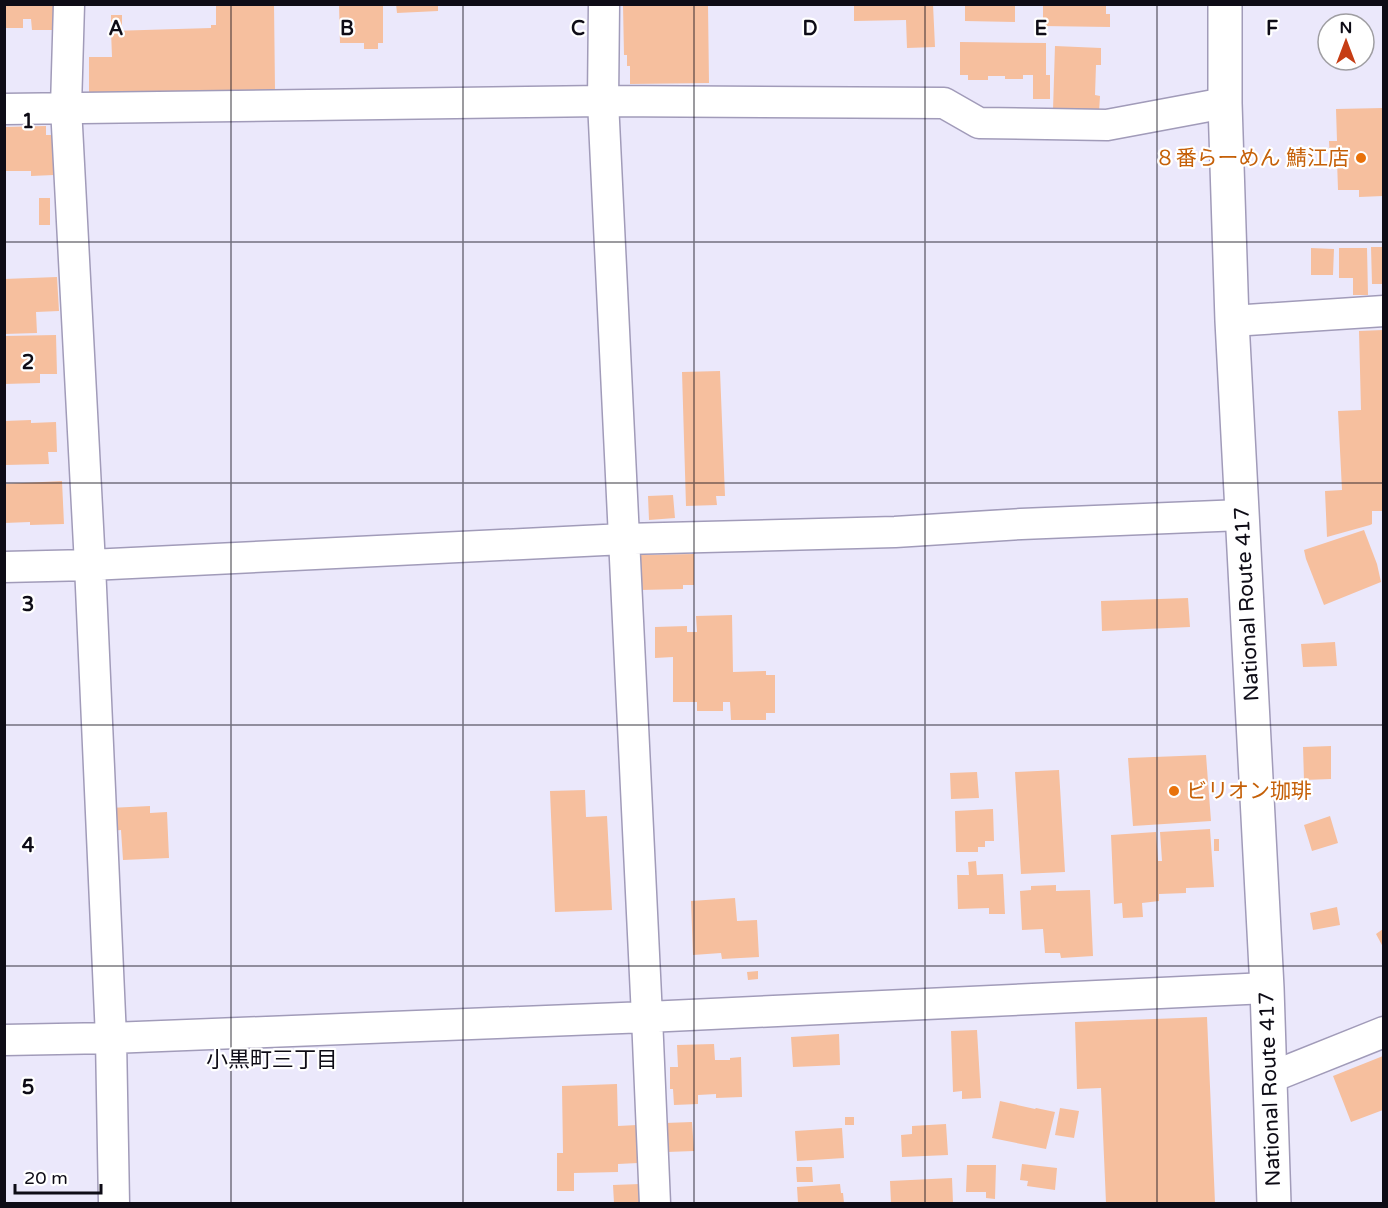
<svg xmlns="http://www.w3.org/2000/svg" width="1388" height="1208" font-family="'Varela Round','Noto Sans JP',sans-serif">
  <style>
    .building { fill: #f6bf9e }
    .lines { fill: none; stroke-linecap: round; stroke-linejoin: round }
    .minor-casing { stroke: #a19bb9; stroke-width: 33 }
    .highway-casing { stroke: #a19bb9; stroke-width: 36 }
    .minor { stroke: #fff; stroke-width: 30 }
    .highway { stroke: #fff; stroke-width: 33 }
    .grid { fill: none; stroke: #0e0c16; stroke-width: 1.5; stroke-opacity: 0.55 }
    .food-dot { fill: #e8710a; stroke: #fff; stroke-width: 2 }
    .labels { text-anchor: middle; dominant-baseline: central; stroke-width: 4.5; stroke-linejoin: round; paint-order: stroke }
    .food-label { font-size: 21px; fill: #c56008; stroke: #fff; text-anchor: end }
    .street-label { font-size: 21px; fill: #0e0c16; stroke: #fff }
    .neighbourhood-label { font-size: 22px; fill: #0e0c16; stroke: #fff }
    .grid-label { font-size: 20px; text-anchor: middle; font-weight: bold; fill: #0e0c16; stroke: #fff; stroke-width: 4.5; stroke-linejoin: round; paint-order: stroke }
  </style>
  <rect width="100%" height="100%" fill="#ebe8fb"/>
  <path class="building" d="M4,4H55V30H32L31,19H23V28H4Z
    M216,4H274L275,90L89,93V57H112L111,31L211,28V25H216Z
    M339,4H383V43H378V49H364V43H340Z
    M396,4H438V11L397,13Z
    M854,4H933L935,47L907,48L906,20L854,21Z
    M965,4H1015V22L965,21Z
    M1043,4H1106V14H1110V27L1043,26Z
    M623,5H708L709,83L630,84V66H627V55H624Z
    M111,15H122V27H111Z
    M960,42L1046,43V75H1050V99H1033V75H1023V79H1005V76H988V80H968V75H960Z
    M1055,46L1101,48V65H1096L1095,95L1100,96L1099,112L1053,110Z
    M1383,108V196L1359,197V190H1338L1337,160L1330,161L1329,141H1337L1336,109Z
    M46,126V135H53L54,175L31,176V171H4V127Z
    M39,198H50V225H39Z
    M1371,247H1383V284H1372Z
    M1311,248L1334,249L1333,275H1311Z
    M1339,248H1367L1368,295H1353V278H1339Z
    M57,277L59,311L36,312L37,333L4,334V279Z
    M1383,330V511H1372V524L1370,525L1327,537L1325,491L1342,490L1338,411L1361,410L1359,331Z
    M56,335L57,374H40V383L4,384V336Z
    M720,371L725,496H716L717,505L686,506L682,372Z
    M31,420V423L56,422L57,452H48L49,464L5,465L4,421Z
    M62,481L64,524L30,525V522L4,523V484Z
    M673,495L675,518L649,520L648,496Z
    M1364,530L1377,564L1381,582L1324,605L1306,559L1304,550Z
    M694,554V585H683V589L640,590L639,555Z
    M1188,598L1190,627L1102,631L1101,601Z
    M732,615L733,672L766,671V675H775V713H766V720H731L730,702H723V711H697V702H673V657L655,658V627L687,626V632H697L696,616Z
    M1335,642L1337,666L1303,667L1301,644Z
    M1331,746V779L1304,780L1303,747Z
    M1206,755L1211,821L1133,826L1128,758Z
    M1059,770L1065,872L1021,874L1015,772Z
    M977,772L979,798L951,799L950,773Z
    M585,790L586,817L607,816L612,910L555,912L550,791Z
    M150,806V813L167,812L169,858L123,860L121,830L110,831L109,808Z
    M993,809L994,841H985V847H978V852H956L955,811Z
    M1330,816L1338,843L1312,851L1304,825Z
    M1210,829L1214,887L1186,888V893L1159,894V901L1142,903L1143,917L1123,918L1122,903L1114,904L1111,835L1156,832L1158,861H1162L1160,832Z
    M1214,839H1219V851H1214Z
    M976,861L977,875L1003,874L1005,914H989V908L958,909L957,875H969L968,862Z
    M1056,885V891L1090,890L1093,956L1061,958L1060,953H1045L1043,929L1022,930L1020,891L1031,890V886Z
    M735,898L737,921L757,920L759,957L722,959L721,953L693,955L691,901Z
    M1337,907L1340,925L1313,930L1310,913Z
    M1383,929V947L1376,934Z
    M758,971V979L748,980L747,972Z
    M1207,1017L1215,1203H1106L1101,1088L1077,1089L1075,1022Z
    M977,1030L981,1098L962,1099V1091L953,1092L951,1031Z
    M839,1034L840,1065L793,1067L791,1037Z
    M714,1044L715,1060H730V1058L741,1057L742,1097L716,1098V1094L698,1095V1104L674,1105L673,1089H670V1067H678L677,1045Z
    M1383,1056V1110L1351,1122L1333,1076Z
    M617,1084L618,1126L637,1125L638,1163L618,1164V1172L574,1173V1191H557V1153H563L562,1086Z
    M1000,1101L1035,1109L1036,1108L1055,1112L1046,1149L992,1138Z
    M1060,1108L1079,1111L1074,1138L1055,1135Z
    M845,1117H854V1125H845Z
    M692,1122L694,1151L667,1152L665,1123Z
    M946,1124L948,1155L902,1157L901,1135L912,1134V1126Z
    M842,1128L844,1158L797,1161L795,1131Z
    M1022,1164L1057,1168L1055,1190L1027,1186L1028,1181L1020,1180Z
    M967,1165H996L995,1199L986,1198V1192H966Z
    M796,1167H812L813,1182H797Z
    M952,1178L953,1203H891L890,1181Z
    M640,1184L641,1203H614L613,1185Z
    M840,1184L841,1193H843L844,1203H798L797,1187Z"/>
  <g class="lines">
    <g class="minor-casing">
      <path id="minor" d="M69,4L66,107L90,565L111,1038L114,1204
        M604,4L603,101L647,1017L655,1204
        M4,109L603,101L944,103L979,123L1107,125L1225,103
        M1232,321L1384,311
        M4,567L90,565L624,539L895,532L1021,524L1242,515
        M4,1040L111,1038L647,1017L1267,988
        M1269,1078L1384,1032"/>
    </g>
    <g class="highway-casing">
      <path id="highway" d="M1225,4V103L1232,321L1267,988L1274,1204"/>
    </g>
    <use href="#minor" class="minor"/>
    <use href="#highway" class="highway"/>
  </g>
  <path class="grid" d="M231,4V1204M463,4V1204M694,4V1204M925,4V1204M1157,4V1204M4,242H1384M4,483H1384M4,725H1384M4,966H1384"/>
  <g class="food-dot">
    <circle cx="1361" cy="158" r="6"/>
    <circle cx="1174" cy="791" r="6"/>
  </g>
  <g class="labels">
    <g class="food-label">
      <text x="1349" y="158">８番らーめん 鯖江店</text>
      <text x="1186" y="791" text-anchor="start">ビリオン珈琲</text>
    </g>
    <g class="street-label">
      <text transform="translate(1247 604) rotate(-93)">National Route 417</text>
      <text transform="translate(1270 1089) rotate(-92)">National Route 417</text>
    </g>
    <g class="neighbourhood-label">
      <text x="272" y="1060">小黒町三丁目</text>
    </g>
  </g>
  <g class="grid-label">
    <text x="116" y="35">A</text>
    <text x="347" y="35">B</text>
    <text x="578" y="35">C</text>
    <text x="810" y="35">D</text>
    <text x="1041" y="35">E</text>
    <text x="1272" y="35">F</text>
    <text x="28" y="128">1</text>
    <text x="28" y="369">2</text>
    <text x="28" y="611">3</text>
    <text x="28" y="852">4</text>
    <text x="28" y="1094">5</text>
  </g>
  <rect width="1388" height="1208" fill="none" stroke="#0e0c16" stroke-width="12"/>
  <g transform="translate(1346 42)"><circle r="28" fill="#ffffff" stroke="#9f9ea2" stroke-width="1.5"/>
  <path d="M0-4.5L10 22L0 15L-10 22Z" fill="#c63d14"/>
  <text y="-9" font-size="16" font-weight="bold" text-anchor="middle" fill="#0e0c16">N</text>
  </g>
  <path d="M15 1184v9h86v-9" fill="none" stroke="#0e0c16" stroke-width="3"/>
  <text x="24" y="1184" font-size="18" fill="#0e0c16" stroke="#ffffff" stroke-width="4.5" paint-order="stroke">20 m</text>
</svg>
